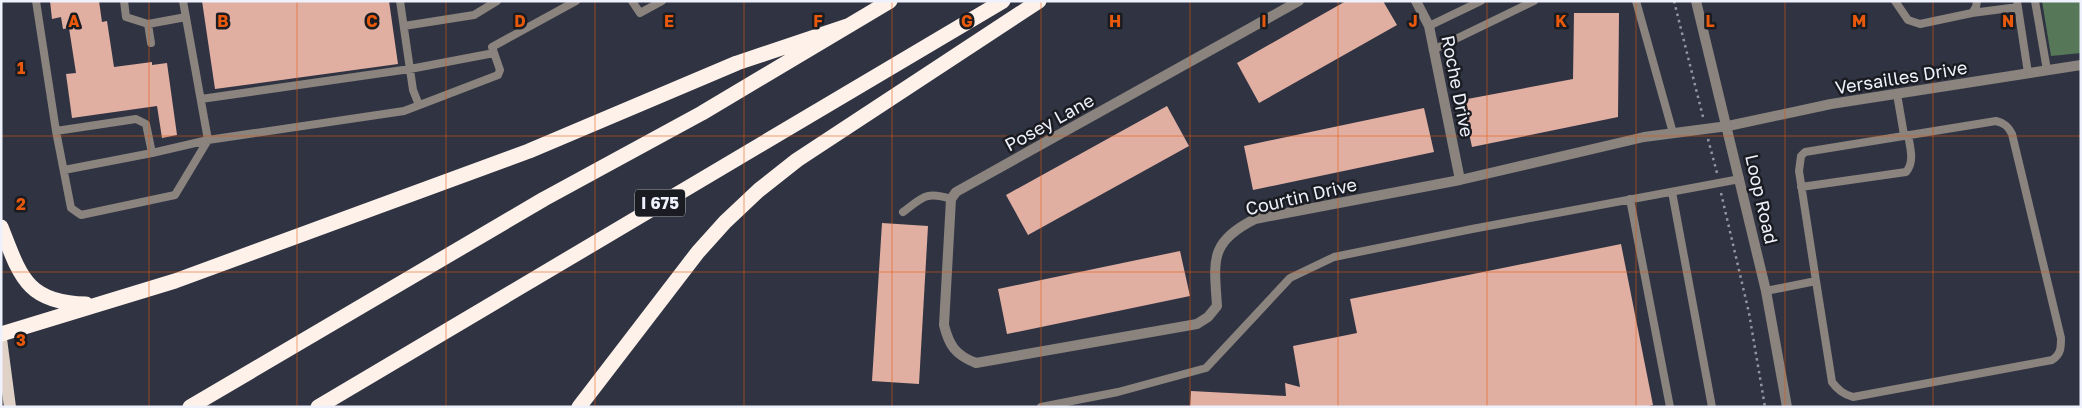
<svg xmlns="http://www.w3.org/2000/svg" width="2082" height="408" font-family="'Golos Text',sans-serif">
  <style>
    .forest { fill: #567858 }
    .building { fill: #e1aea2 }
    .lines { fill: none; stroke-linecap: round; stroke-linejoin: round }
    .path { stroke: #9396a2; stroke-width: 2.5; stroke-dasharray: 2.5 4; stroke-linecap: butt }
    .service { stroke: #8a837e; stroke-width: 8 }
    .minor { stroke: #8a837e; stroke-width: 10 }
    .tertiary { stroke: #8a837e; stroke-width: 10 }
    .primary { stroke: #e0d1c7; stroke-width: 12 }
    .motorway { stroke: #fdf1ea; stroke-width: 15 }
    .grid { fill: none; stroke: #e8590c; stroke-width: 1; stroke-opacity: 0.55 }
    .labels { text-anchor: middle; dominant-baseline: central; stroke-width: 5; stroke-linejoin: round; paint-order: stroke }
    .shield { fill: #1a1c22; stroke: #afb2bb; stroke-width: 1 }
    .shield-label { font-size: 16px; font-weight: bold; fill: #eff2fc }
    .street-label { font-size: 18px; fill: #eff2fc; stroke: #1a1c22 }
    .grid-label { font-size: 16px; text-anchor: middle; font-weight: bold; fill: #e8590c; stroke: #1a1c22; stroke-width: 5; stroke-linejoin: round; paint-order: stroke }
  </style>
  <rect width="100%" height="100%" fill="#303442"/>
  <path class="forest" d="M2042,1H2081V53L2051,56Z"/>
  <path class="building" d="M50,1H99L102,22L107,21L114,67L152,62V65L167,63L177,135L162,138L157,106L72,118L66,74L76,73L69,28L63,29L61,17L52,19Z
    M202,1H389L398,64L215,89Z
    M1346,1H1383L1397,25L1259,103L1237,63Z
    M1574,13H1619L1618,117L1472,147L1462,100L1573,79Z
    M1167,106L1189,146L1028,235L1006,195Z
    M1424,108L1434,152L1253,190L1244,146Z
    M882,223L928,226L919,384L872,381Z
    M1621,244L1653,405L1645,407H1190L1191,391L1286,396L1285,383L1300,387L1293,346L1357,333L1350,299Z
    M1180,251L1190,296L1007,334L998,289Z"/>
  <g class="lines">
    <path class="path" d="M1674,1L1703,117
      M1708,139L1717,173
      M1721,193L1749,313L1765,407"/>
    <path class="service" d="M36,1L56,131L71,208L81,215L175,195L208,140L183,1
      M124,1L126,17L148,24L151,43
      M400,1L413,90L419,105
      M632,1L640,13L662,1
      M1636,1L1673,133
      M1895,1L1908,20L1920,24L1972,13L1976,7L1977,1
      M2017,1L2028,73
      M2035,1L2047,70
      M1972,13L2018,7
      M148,24L186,17
      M404,26L474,15L497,1
      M1429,26L1481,1
      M1433,50L1534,1
      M1897,94L1904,135
      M201,99L410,69L494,53
      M56,131L136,119L146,124L152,153L208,140L404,111L498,75L500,70L492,47L576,1
      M64,170L152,153
      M1801,187L1906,172C1915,162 1910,147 1908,135
      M1672,192L1712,407
      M1630,199L1670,407
      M903,212C923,197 926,191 951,199
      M1766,291L1816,281L1799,171L1801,156L1805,152L1996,121C2004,123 2008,126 2012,134L2061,338C2061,348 2061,354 2052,360L1853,397C1843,394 1838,390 1832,382L1816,281
      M1041,407L1118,392L1206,368L1290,278L1334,257L1472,229L1740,179"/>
    <path class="minor" d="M1299,1L956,192L951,199L944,325C949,345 955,355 976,363L1197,324L1208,317L1217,306C1214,260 1209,242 1255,219L1460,180L1644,137L1728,126L1831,104L2081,65
      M1416,1L1429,26L1460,180"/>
    <path class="tertiary" d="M1696,1L1766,291L1787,407"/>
    <path class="primary" d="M1,339L10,407"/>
    <path class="motorway" d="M1,227C20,275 26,303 86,304
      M1,334L175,281L529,151L737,63L850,25
      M190,407L544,199L702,113L890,1
      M318,407L1003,1
      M579,407L698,252L725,222L759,190L797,160L1039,1"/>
  </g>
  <path class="grid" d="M149,1V407M297,1V407M446,1V407M595,1V407M744,1V407M892,1V407M1041,1V407M1190,1V407M1338,1V407M1487,1V407M1636,1V407M1785,1V407M1933,1V407M1,136H2081M1,272H2081"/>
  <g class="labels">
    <rect class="shield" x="635" y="189.5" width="50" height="27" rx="4"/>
    <g class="shield-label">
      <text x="660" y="203">I 675</text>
    </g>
    <g class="street-label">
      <text transform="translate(1901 77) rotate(-9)">Versailles Drive</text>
      <text transform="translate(1458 86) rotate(79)">Roche Drive</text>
      <text transform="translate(1049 122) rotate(-29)">Posey Lane</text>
      <text transform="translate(1301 196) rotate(-13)">Courtin Drive</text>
      <text transform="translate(1762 199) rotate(77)">Loop Road</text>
    </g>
  </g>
  <g class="grid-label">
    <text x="74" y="27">A</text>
    <text x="223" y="27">B</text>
    <text x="372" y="27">C</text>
    <text x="520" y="27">D</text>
    <text x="669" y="27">E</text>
    <text x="818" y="27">F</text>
    <text x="967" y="27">G</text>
    <text x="1115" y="27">H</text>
    <text x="1264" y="27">I</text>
    <text x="1413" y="27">J</text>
    <text x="1561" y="27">K</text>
    <text x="1710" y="27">L</text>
    <text x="1859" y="27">M</text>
    <text x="2008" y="27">N</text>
    <text x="21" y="74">1</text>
    <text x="21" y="210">2</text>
    <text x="21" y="346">3</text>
  </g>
  <rect width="2082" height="408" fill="none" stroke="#eff2fc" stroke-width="5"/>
</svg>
